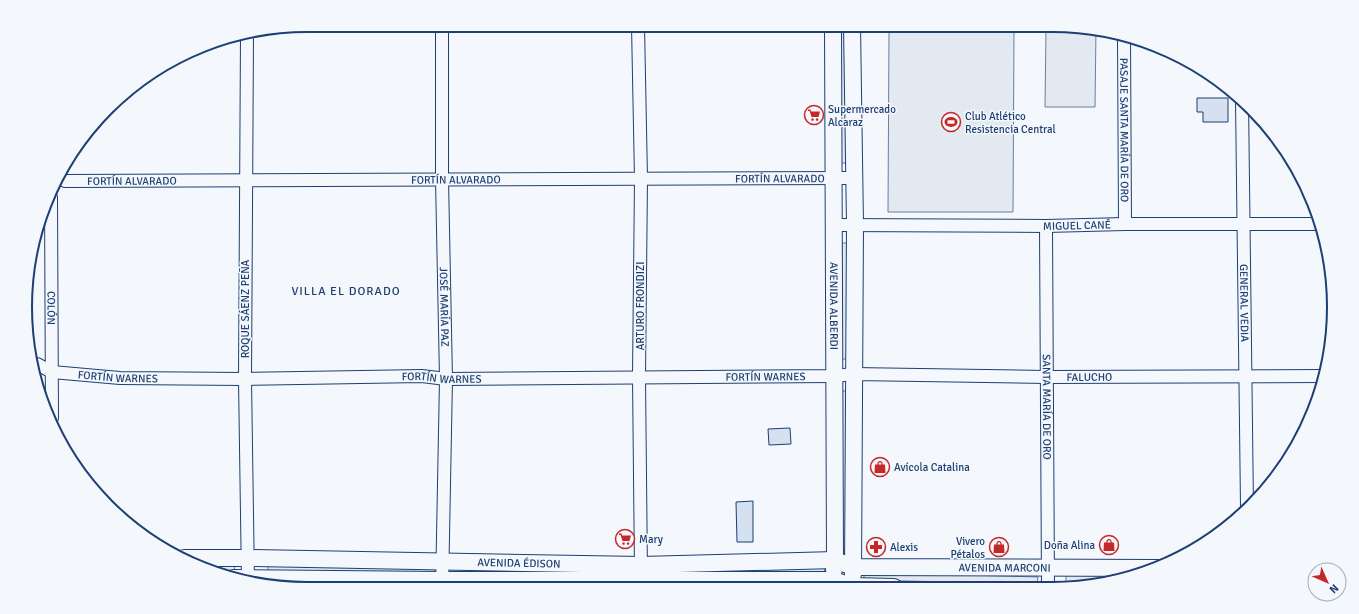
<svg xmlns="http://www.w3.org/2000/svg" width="1359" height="614" font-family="Signika,sans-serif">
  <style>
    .green { fill: #e3e9f0; stroke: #687fa3 }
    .building { fill: #d5e0f0; stroke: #1d3f73 }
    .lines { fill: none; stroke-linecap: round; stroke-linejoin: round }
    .minor-casing { stroke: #1d3f73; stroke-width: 14 }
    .major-casing { stroke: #1d3f73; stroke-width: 18 }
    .minor { stroke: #f4f7fb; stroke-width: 12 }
    .major { stroke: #f4f7fb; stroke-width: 16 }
    .labels { text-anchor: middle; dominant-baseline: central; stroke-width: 3; stroke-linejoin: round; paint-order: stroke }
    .poi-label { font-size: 11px; fill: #1d3f73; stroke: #f4f7fb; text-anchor: start }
    .street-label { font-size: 11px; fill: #1d3f73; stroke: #f4f7fb }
    .neighbourhood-label { font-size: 12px; letter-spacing: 1px; fill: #1d3f73; stroke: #f4f7fb }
    .rim { fill: none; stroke: #1d3f73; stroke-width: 2 }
  </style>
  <rect width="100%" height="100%" fill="#f4f7fb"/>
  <path class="green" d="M838,25H846V163H839Z
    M1046,28L1096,29L1095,107H1045Z
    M889,31H1014L1013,212H888Z
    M842,243H850L848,359H840Z
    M840,391H847L848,551H841Z
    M193,564H235L234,573C219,573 206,572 193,564Z
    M268,565H435V574H268Z
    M824,568L825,572L659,576V572Z
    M864,572L1038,577L1037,584L864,580Z
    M1066,575H1131L1098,584H1066Z"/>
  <path class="building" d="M1197,98H1228V122H1203V112H1197Z
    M790,428L791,444L769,445L768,429Z
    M753,501V542H737L736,502Z"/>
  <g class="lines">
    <g class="minor-casing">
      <g id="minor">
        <path id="s1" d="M442,25V179L446,379L442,589"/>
        <path d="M638,25L641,179L639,377L641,574"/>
        <path d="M247,35L245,379L248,582"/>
        <path id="s2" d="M1124,36L1125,224"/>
        <path id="s3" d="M1242,100L1247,507"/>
        <path id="s4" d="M59,177L65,181L854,178"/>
        <path id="s5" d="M51,197L52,418"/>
        <path id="s6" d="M834,225L1046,226L1125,224H1320"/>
        <path id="s7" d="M1046,226L1048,587"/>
        <path id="s8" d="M31,364H37L52,372L120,378L245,379L422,376L446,379L834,376L854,374L1047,377L1324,376"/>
      </g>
    </g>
    <g class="major-casing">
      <g id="major">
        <path id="s9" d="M833,25L835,560L834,570"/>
        <path d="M852,25L855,225L853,575"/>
        <path id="s10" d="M184,558H248L641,565L835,560L853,567L1157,568"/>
        <path d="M233,578L442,580H832L853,586L894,587"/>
      </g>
    </g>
    <use href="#minor" class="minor"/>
    <use href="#major" class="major"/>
  </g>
  <defs>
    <g id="supermarket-ring" transform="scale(1)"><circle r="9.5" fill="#f4f7fb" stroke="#c62828" stroke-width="1.5"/><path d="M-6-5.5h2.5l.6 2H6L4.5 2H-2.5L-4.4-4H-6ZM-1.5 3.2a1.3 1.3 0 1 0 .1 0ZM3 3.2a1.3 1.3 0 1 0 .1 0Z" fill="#c62828"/></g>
    <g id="stadium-ring" transform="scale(1)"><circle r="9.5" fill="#f4f7fb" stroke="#c62828" stroke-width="1.5"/><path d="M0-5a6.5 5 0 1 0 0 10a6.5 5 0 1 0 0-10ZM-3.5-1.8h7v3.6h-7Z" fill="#c62828"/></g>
    <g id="shop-ring" transform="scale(1)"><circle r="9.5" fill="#f4f7fb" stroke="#c62828" stroke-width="1.5"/><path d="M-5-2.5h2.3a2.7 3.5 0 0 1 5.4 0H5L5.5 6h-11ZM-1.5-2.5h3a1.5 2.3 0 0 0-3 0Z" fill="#c62828"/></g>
    <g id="pharmacy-ring" transform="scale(1)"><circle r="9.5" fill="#f4f7fb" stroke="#c62828" stroke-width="1.5"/><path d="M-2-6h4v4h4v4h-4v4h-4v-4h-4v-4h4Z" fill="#c62828"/></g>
  </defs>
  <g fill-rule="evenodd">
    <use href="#supermarket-ring" x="814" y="115"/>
    <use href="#stadium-ring" x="951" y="122"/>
    <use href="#shop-ring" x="880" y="467"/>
    <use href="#supermarket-ring" x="625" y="539"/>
    <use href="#shop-ring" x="1109" y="545"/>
    <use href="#pharmacy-ring" x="876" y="547"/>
    <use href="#shop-ring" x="999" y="547"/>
  </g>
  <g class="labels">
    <g class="poi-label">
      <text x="828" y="109">Supermercado<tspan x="828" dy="13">Alcaraz</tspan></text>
      <text x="965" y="116">Club Atlético<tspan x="965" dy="13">Resistencia Central</tspan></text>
      <text x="894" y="467">Avícola Catalina</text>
      <text x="639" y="539">Mary</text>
      <text x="985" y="541" text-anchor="end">Vivero<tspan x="985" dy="13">Pétalos</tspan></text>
      <text x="1095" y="545" text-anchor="end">Doña Alina</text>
      <text x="890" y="547">Alexis</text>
    </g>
    <g class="street-label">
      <text stroke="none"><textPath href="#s2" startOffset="94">PASAJE SANTA MARÍA DE ORO</textPath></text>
      <text stroke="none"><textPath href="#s4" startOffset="722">FORTÍN ALVARADO</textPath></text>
      <text stroke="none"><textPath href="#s4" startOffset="398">FORTÍN ALVARADO</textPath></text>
      <text stroke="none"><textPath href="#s4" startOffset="74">FORTÍN ALVARADO</textPath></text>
      <text stroke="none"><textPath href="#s6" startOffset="243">MIGUEL CANÉ</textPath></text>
      <text stroke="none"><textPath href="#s3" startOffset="203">GENERAL VEDIA</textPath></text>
      <text transform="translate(640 306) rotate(-90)">ARTURO FRONDIZI</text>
      <text stroke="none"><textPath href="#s9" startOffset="281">AVENIDA ALBERDI</textPath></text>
      <text stroke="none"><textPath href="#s1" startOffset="282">JOSÉ MARÍA PAZ</textPath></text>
      <text stroke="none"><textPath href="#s5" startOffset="111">COLÓN</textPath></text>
      <text transform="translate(245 309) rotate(-90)">ROQUE SÁENZ PEÑA</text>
      <text stroke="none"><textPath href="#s8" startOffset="89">FORTÍN WARNES</textPath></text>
      <text stroke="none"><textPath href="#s8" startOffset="737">FORTÍN WARNES</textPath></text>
      <text stroke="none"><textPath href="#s8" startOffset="1061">FALUCHO</textPath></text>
      <text stroke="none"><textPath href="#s8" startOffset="413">FORTÍN WARNES</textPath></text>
      <text stroke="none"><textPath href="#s7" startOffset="181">SANTA MARÍA DE ORO</textPath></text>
      <text stroke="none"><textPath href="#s10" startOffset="335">AVENIDA ÉDISON</textPath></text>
      <text stroke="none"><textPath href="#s10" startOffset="822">AVENIDA MARCONI</textPath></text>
    </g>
    <g class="neighbourhood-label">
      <text x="346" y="291">VILLA EL DORADO</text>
    </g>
  </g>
  <path d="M0 0H1359V614H0ZM307 32H1052A275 275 0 0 1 1327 307V307A275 275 0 0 1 1052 582H307A275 275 0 0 1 32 307V307A275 275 0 0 1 307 32Z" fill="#f4f7fb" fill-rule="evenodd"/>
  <path class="rim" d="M307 32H1052A275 275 0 0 1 1327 307V307A275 275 0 0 1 1052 582H307A275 275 0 0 1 32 307V307A275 275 0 0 1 307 32Z"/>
  <g transform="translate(1327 582) rotate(135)"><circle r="19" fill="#f4f7fb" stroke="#9eadc5"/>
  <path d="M0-3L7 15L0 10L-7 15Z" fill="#c62828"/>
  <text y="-6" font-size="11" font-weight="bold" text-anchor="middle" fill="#1d3f73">N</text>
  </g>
</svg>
